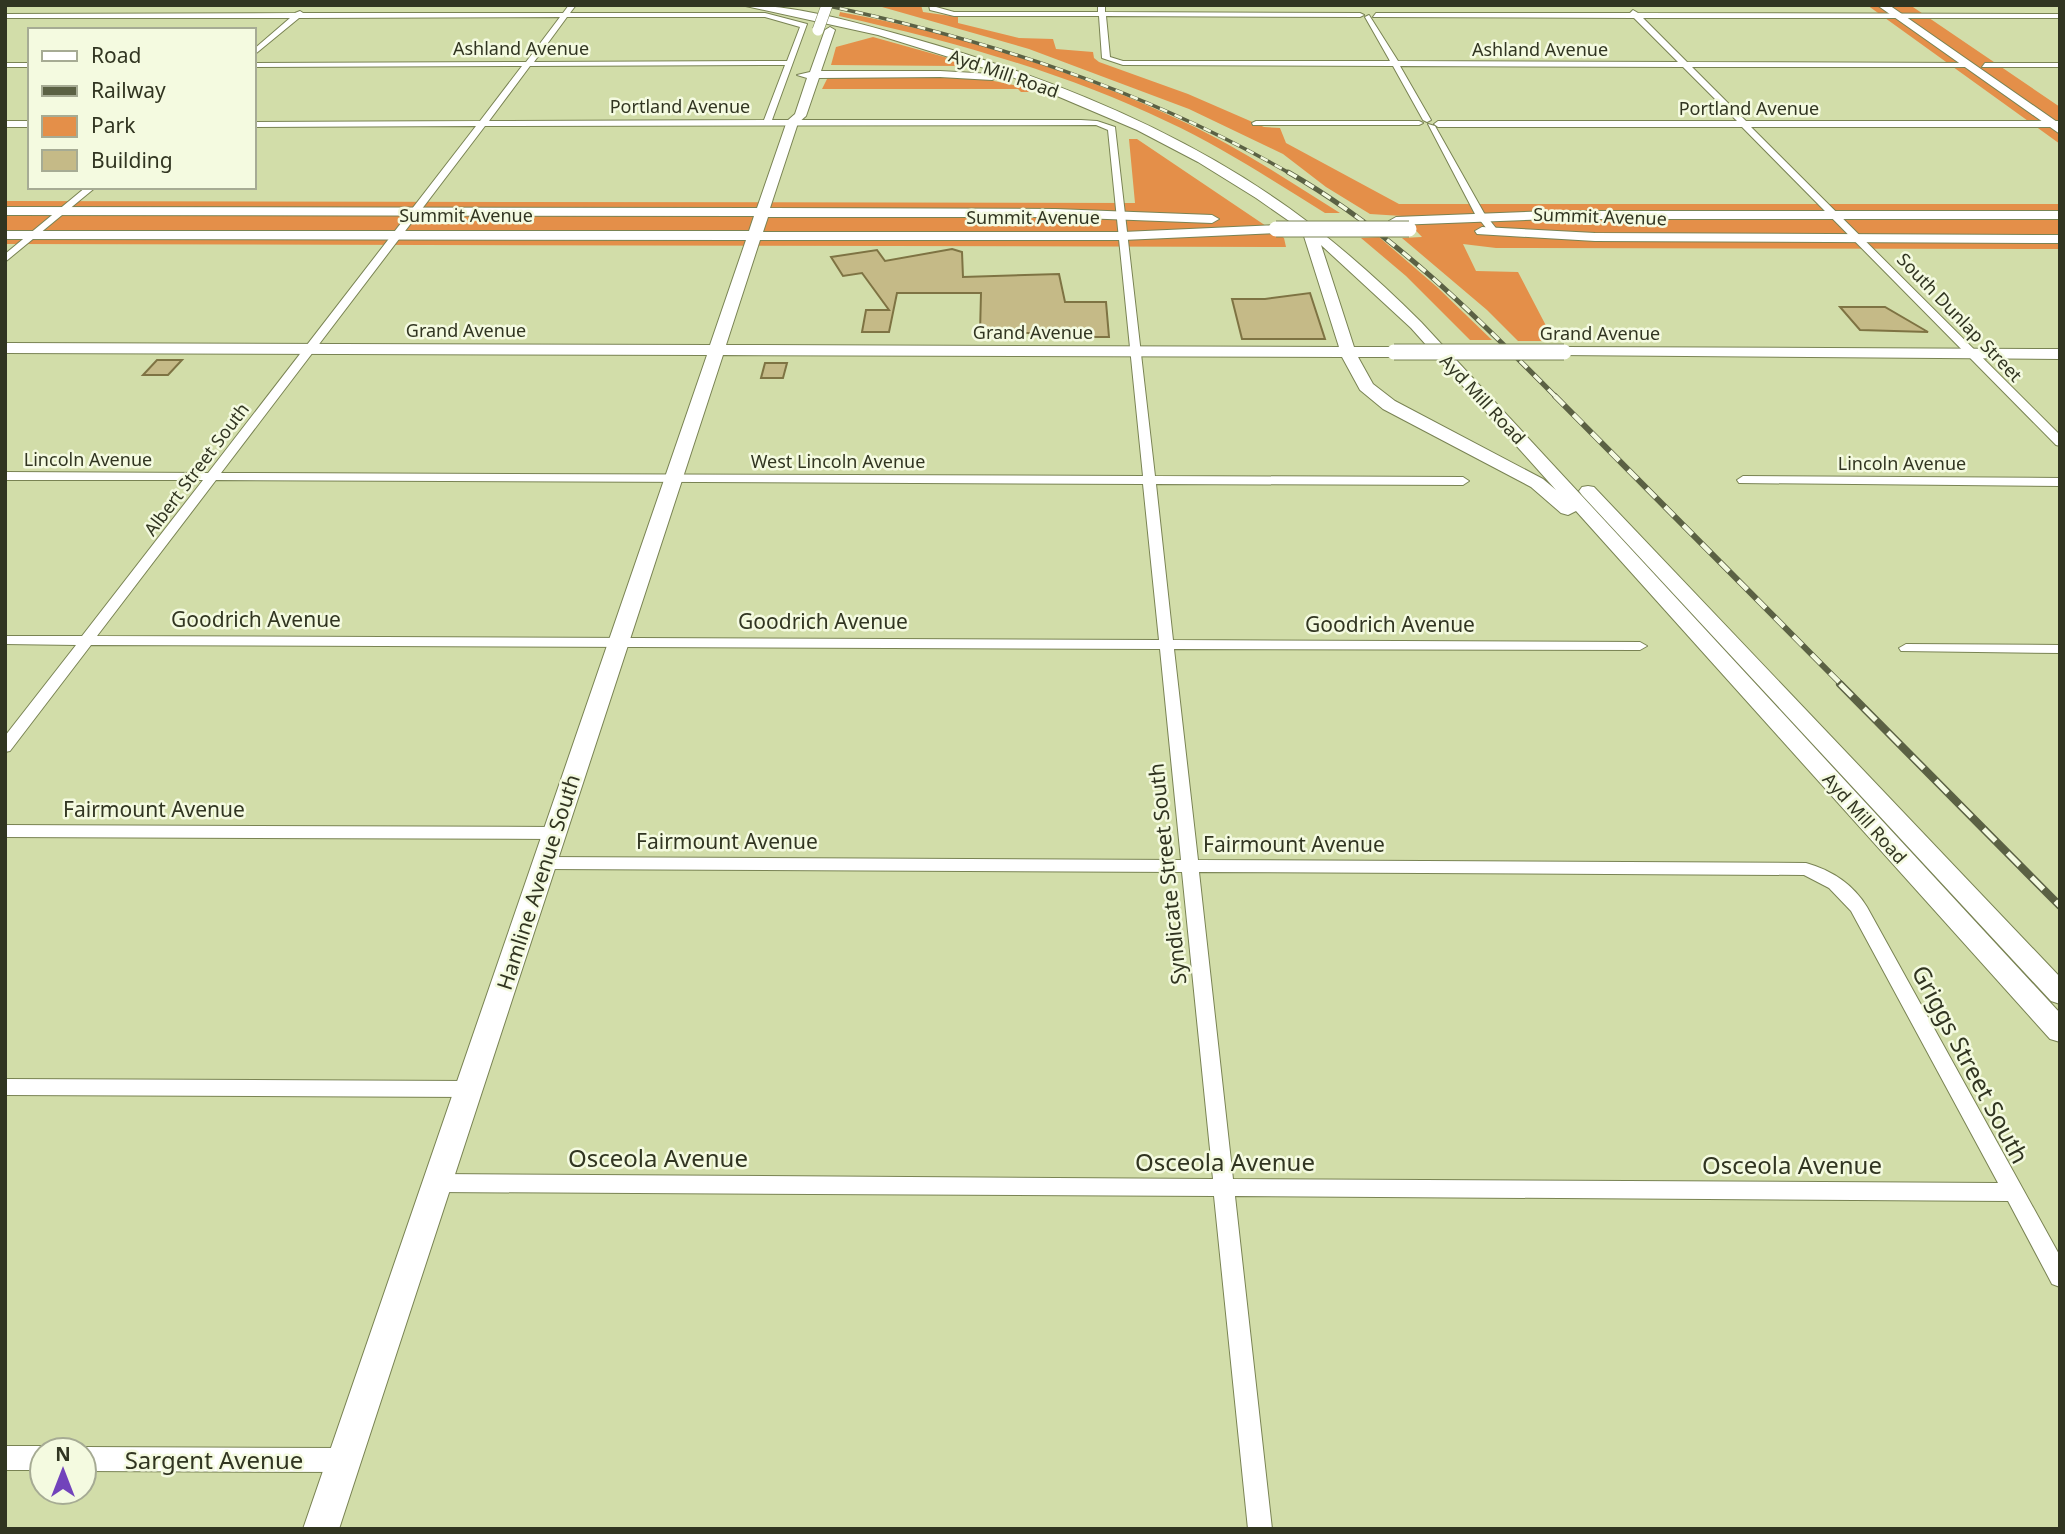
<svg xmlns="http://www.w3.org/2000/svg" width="2065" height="1534" font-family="'Noto Sans',sans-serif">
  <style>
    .green { fill: #e48f49 }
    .building { fill: #c5ba87; stroke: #7e7343; stroke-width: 2 }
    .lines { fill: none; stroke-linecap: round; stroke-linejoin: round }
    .street-casing { stroke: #798353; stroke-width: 2 }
    .secondary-casing { stroke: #798353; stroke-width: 2 }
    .street { fill: #fff; fill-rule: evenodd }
    .secondary { fill: #fff; fill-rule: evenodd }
    .rail-far3-casing { stroke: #5b6144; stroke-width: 3.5 }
    .rail-far2-casing { stroke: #5b6144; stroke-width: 5 }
    .rail-far1-casing { stroke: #5b6144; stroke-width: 6 }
    .rail-casing { stroke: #5b6144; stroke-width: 8 }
    .rail-far3 { stroke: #f4fae0; stroke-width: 2.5; stroke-dasharray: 8; stroke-linecap: butt }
    .rail-far2 { stroke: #f4fae0; stroke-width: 3.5; stroke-dasharray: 10; stroke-linecap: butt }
    .rail-far1 { stroke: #f4fae0; stroke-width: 4.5; stroke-dasharray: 13; stroke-linecap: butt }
    .rail { stroke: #f4fae0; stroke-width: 5; stroke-dasharray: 17; stroke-linecap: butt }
    .secondary-bridge-far1-casing { stroke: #798353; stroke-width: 12; stroke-linecap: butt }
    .secondary-bridge-casing { stroke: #798353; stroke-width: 17; stroke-linecap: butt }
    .secondary-bridge-far1 { stroke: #fff; stroke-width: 11 }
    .secondary-bridge { stroke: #fff; stroke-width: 15 }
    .labels { text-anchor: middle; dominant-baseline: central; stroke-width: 5; stroke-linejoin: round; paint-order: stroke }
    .far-street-label { font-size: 18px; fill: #313521; stroke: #f4fae0 }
    .street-label { font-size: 21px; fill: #313521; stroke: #f4fae0 }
    .near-street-label { font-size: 24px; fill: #313521; stroke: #f4fae0 }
  </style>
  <rect width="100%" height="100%" fill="#d2dda9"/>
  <path class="green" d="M875,5H921L923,12L958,17V23L1019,38L1053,39L1056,49L1093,52L1094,58L1099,62L1188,94L1264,127L1280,128L1286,143L1399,204H2060V249L1496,248L1463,244L1476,271L1518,272L1554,341H1518L1487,310L1402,238L1422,237L1402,216L1370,214L1326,187L1283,154L1189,109L1029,49Z
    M1867,5H1910L2060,107V144Z
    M840,12C955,33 1078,72 1184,122C1238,147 1289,181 1340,213H1325C1273,181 1222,147 1168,122C1063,72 952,41 839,16Z
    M873,37L966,63L955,66L831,65L836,47Z
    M828,77C898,77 971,69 1039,92H1021L1018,89H822Z
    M1129,139H1137L1284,238L1286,247L5,244V201L1135,203Z
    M1379,237L1437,287L1492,340H1470L1406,276L1361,238Z"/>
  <path class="building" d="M952,249L962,252L963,277L1059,274L1065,302H1106L1109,337H1058V333H980L981,293H897L889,332H862L866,310H889L862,273L843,276L831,257L877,250L885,261Z
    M1310,293L1325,339H1242L1232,299H1265Z
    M1840,307H1885L1928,332L1860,330Z
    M157,360H182L168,375H143Z
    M765,363H787L783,378H761Z"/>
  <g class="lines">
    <g class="street-casing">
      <path id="street" d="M569,5H576L570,13H765L807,24L772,120H1081L1097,121L1115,127L1155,476L1463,477L1469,481L1463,485L1156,484L1173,640L1640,642L1647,646L1640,650L1174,649L1198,860L1806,863C1831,870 1853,884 1867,907L2060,1256V1287L2052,1284L2008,1201L1235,1196L1272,1529H1248L1214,1196L437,1192L430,1189L427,1183L430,1177L437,1174L1213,1179L1182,872L544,869L538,867L536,863L538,859L544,857L1181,860L1160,649L91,645L10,751L5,752V736L76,645L5,644V636H82L203,480H5V472L208,473L476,126L254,127V122L480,121L522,66L254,67V63L526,62L560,17L299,18L254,55V49L290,18H5V14L295,13L300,11L303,13H563ZM567,17H765L800,27L787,61L534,62ZM785,65L764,120L489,121L530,66ZM1096,125L1108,130L1143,476L221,473L485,126ZM216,480L1143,484L1159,640L97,636ZM1199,872L1804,875L1829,888L1851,911L1998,1183L1233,1179Z
        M929,5L954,12H1098V5H1105V12L1360,13L1364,15L1360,17L1106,16L1110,57L1123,61H1390L1365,17L1369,15L1398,61L1678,62L1634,18L1373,17L1376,13H1630L1633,10L1638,13L2060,14V18H1643L1687,62L1967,63L1971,65L1967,67H1692L1746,121H2060V127H1751L2060,435V446L2056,445L1742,127H1438L1434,124L1438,121H1737L1683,67L1400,66L1431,120L1427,122L1423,120L1393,66L1123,65L1102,58L1099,16H954L930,10Z
        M5,63H30V67H5Z
        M1985,63H2060V67H1982Z
        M5,121H30V127H5Z
        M1256,121H1419L1423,123L1419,125H1253L1252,123Z
        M1428,124L1435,126L1484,213L1499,232L1497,234H1491L1475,214Z
        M86,187H96L5,262V254Z
        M1743,476L2060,478V486L1739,483L1737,480Z
        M1906,644L2060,645V653L1901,651L1899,648Z
        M5,825L554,827L562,833L554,839L5,837Z
        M5,1079L468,1081L475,1083L478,1089L475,1095L468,1097L5,1095Z
        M5,1446H42L51,1450H42V1470H5Z
        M84,1447L344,1448L352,1452L356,1460L352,1468L344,1472L84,1471V1450H77Z"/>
    </g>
    <g class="secondary-casing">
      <path id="secondary" d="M741,5C797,5 854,22 908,37C1041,74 1175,127 1289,208C1336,242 1380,281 1421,322L2060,1013V1042L2050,1039L1576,511L1568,515L1561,513L1531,487L1383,409L1360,390L1342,357L723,355L339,1529H303L707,355L5,353V343L710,345L746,240L5,239V231H749L754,216L5,215V207L757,208L787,121L795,114L807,78L797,75L810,72L825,30L830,27L835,30L821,71H940L992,74L998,77L992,80L940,77L819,78L806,116L798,123L770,208L1055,209L1212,215L1219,219L1212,223L1055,217H768L763,232H1123L1276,225L1283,229L1276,233L1123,240H760L726,345L1339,347L1302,230L1256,198L1198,162L1137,130L1010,76L878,35ZM1321,245L1411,328L1556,490L1543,479L1395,401L1373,384L1358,357H1394L1402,352L1394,347H1354Z
        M1877,5H1889L2060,124V134Z
        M1552,211H2060V219H1552L1396,225L1389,221L1396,217Z
        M1482,227L1595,233L2060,235V243L1595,241L1477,234L1475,231Z
        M1564,347L2060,349V359L1558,355L1556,352Z
        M1588,486L1594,487L2060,977V1004L2051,1001L1582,495L1579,491L1582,487Z"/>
    </g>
    <use href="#street" class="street"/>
    <use href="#secondary" class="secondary"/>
    <g class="rail-far3-casing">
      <path id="rail-far3" d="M824,5C989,40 1145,90 1291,174"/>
    </g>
    <g class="rail-far2-casing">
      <path id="rail-far2" d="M1288,172C1391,231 1474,314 1557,398"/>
    </g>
    <g class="rail-far1-casing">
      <path id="rail-far1" d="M1555,396L1842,685"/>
    </g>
    <g class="rail-casing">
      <path id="rail" d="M1840,684L2060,906"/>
    </g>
    <use href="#rail-far3" class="rail-far3"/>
    <use href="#rail-far2" class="rail-far2"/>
    <use href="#rail-far1" class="rail-far1"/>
    <use href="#rail" class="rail"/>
    <g class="secondary-bridge-far1-casing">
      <path id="secondary-bridge-far1" d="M818,30L827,5"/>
    </g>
    <g class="secondary-bridge-casing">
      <path id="secondary-bridge" d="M1276,229H1409
        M1394,352H1564"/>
    </g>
    <use href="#secondary-bridge-far1" class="secondary-bridge-far1"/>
    <use href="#secondary-bridge" class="secondary-bridge"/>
  </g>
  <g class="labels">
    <g class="far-street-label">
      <text x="521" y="48">Ashland Avenue</text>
      <text x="1540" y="49">Ashland Avenue</text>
      <text transform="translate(1004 73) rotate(19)">Ayd Mill Road</text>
      <text x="680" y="106">Portland Avenue</text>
      <text x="1749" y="108">Portland Avenue</text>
      <text x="466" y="215">Summit Avenue</text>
      <text transform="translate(1600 216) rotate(2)">Summit Avenue</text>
      <text x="1033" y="217">Summit Avenue</text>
      <text transform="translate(1960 317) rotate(46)">South Dunlap Street</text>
      <text x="466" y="330">Grand Avenue</text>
      <text x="1033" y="332">Grand Avenue</text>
      <text x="1600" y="333">Grand Avenue</text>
      <text transform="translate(1483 399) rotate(47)">Ayd Mill Road</text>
      <text x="88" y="459">Lincoln Avenue</text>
      <text x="838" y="461">West Lincoln Avenue</text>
      <text x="1902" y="463">Lincoln Avenue</text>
      <text transform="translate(196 469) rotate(-53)">Albert Street South</text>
      <text transform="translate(1865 818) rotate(48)">Ayd Mill Road</text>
    </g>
    <g class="street-label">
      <text x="256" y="619">Goodrich Avenue</text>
      <text x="823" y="621">Goodrich Avenue</text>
      <text x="1390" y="624">Goodrich Avenue</text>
      <text x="154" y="809">Fairmount Avenue</text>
      <text x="727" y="841">Fairmount Avenue</text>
      <text x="1294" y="844">Fairmount Avenue</text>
      <text transform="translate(1167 874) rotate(-96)">Syndicate Street South</text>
      <text transform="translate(538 882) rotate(-72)">Hamline Avenue South</text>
    </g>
    <g class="near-street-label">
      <text transform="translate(1971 1064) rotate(62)">Griggs Street South</text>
      <text x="658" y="1157">Osceola Avenue</text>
      <text x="1225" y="1161">Osceola Avenue</text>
      <text x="1792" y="1164">Osceola Avenue</text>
      <text x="214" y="1459">Sargent Avenue</text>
    </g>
  </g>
  <rect width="2065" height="1534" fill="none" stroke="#313521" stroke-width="14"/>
  <rect x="28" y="28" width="228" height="161" fill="#f4fae0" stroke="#a6ab94" stroke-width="2"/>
  <rect x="42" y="51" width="35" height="10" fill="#ffffff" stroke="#a6ab94" stroke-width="2"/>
  <text x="91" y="63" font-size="21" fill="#313521">Road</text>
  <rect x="42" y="86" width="35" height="10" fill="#5b6144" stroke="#a6ab94" stroke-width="2"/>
  <text x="91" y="98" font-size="21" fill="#313521">Railway</text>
  <rect x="42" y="116" width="35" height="21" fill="#e48f49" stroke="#a6ab94" stroke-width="2"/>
  <text x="91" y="133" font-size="21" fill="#313521">Park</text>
  <rect x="42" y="150" width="35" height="21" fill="#c5ba87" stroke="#a6ab94" stroke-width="2"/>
  <text x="91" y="168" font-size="21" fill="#313521">Building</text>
  <g transform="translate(63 1471)"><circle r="33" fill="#f4fae0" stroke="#a6ab94" stroke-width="2"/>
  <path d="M0-5L12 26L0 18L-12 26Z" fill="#7243bb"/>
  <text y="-10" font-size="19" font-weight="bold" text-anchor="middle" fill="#313521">N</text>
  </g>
</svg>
